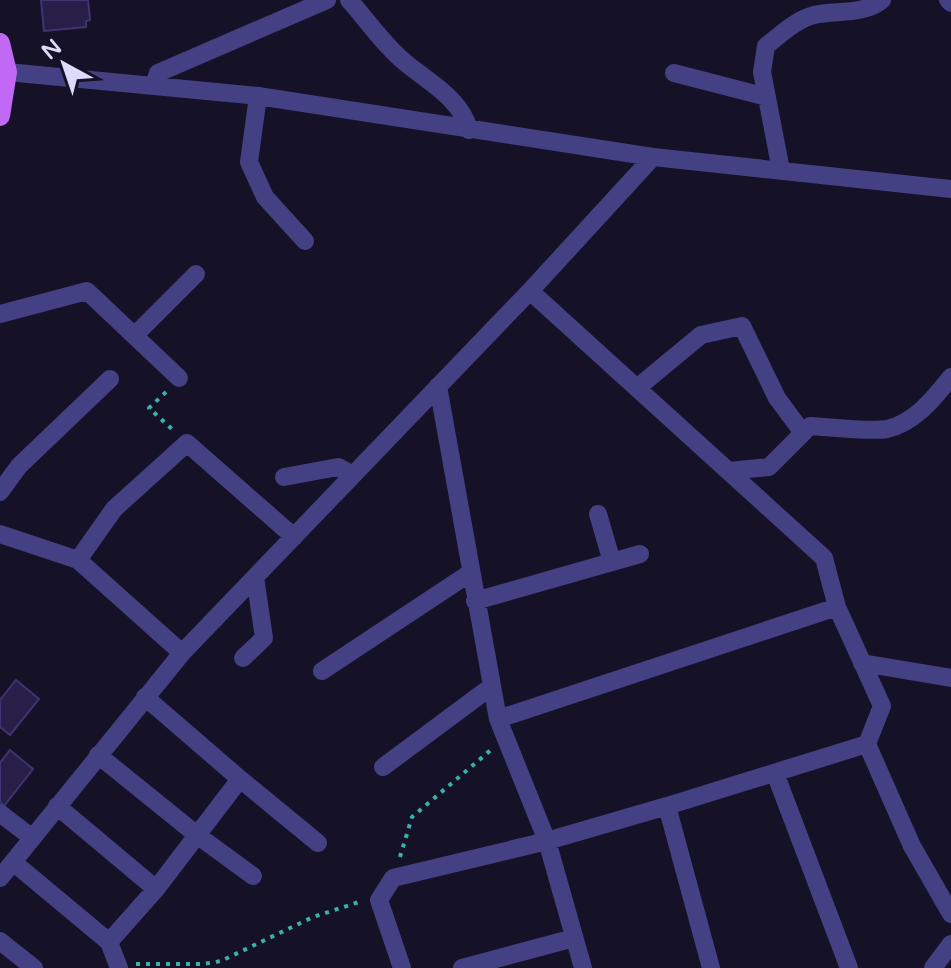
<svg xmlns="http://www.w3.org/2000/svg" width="951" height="968" font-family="'Varela Round',sans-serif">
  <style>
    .building { fill: #271f47; stroke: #3f3371; stroke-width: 2 }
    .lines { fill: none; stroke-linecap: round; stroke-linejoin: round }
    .path { stroke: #39b2ab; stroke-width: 4; stroke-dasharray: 4 6; stroke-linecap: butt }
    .minor { stroke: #434083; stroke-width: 18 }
    .primary { stroke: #c169f5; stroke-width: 20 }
  </style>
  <rect width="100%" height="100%" fill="#151227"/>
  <path class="building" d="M41,0H88L90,20L86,21V27L44,31Z
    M16,680L39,699L10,735L0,727V700Z
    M10,750L33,769L4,806L0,802V763Z"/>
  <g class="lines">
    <path class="path" d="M166,392L149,408L173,430
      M400,857L412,817L492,749
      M136,964H203L221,961L313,917L362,901"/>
    <path class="minor" d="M349,0C366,19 381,41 400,58C424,80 461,97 469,130
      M948,0L951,3
      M7,72L258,96L653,157L951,189
      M674,73L767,97
      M154,86L158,73L327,0
      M258,96L249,162L265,197L305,241
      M781,170L762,72L766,46C780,35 797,19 814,15C836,10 864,15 882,0
      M530,291L824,558L837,607L882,706L867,744L912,846L951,914
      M0,314L87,291L179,378
      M135,335L196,274
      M438,386L498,719L547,841L583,968
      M637,388L701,335L742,326L777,398L803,433
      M728,471L769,467L810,426C830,427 868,432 887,429C915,423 935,397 951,377
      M284,477L338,467L353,475
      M0,492L19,466L110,379
      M598,514L612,562
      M0,534L78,560L182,653
      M78,560L114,509L187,443L294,537
      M475,601L640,554
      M243,658L264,638L255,577
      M862,663L951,678
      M322,671L470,573
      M498,719L837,607
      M98,755L197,835L253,876
      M383,767L492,686
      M775,773L849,968
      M240,779L318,843
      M57,806L156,889
      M667,806L867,744
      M0,813L31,837
      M13,862L109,942L119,968
      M0,878L182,653L530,291L653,157
      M0,941L34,968
      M109,942L156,889L240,779L145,697
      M402,968L379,900L393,878L547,841L667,806L711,968
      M462,968L574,938
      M933,968L951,944"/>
    <path class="primary" d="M0,43L7,72L0,116"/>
  </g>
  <g transform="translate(64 64) rotate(320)" stroke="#151227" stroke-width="6" paint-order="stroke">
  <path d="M0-6L14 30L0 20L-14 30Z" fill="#dedafc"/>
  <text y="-12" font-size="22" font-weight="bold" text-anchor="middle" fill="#dedafc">N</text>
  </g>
</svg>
